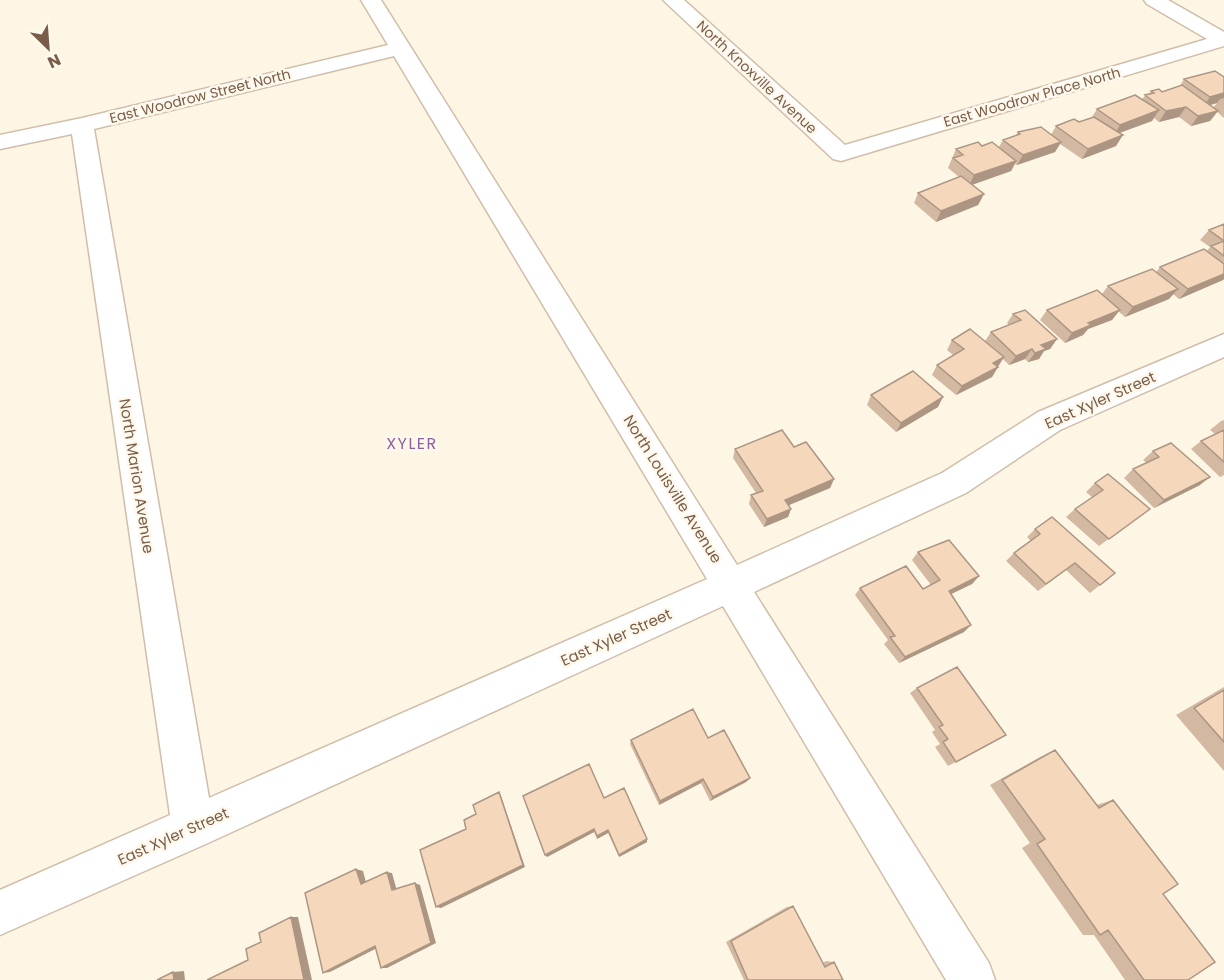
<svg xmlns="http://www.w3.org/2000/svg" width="1224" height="980" font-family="Poppins,sans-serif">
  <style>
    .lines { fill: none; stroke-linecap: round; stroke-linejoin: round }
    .street-casing { stroke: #d0beaa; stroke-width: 3 }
    .street { fill: #fff; fill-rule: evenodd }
    .wall { fill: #d3b9a1; fill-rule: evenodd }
    .shaded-wall { fill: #ac9683 }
    .building { fill: #f5d7bb; stroke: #ac9683; stroke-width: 1.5 }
    .labels { text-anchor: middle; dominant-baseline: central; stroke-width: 5; stroke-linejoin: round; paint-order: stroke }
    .far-street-label { font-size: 14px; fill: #795d48; stroke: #fff9ed }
    .street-label { font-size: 15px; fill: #795d48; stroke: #fff9ed }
    .neighbourhood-label { font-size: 16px; letter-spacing: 1.5px; fill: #8e639d; stroke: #fff9ed }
  </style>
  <rect width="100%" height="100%" fill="#fef6e5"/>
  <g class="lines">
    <g class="street-casing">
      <path id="street" d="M361,0H381L737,565L942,473L1038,412L1224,334V357L1060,430L966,493L754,592L989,963L995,980H946L723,606L208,843L0,935V890L170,815L72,134L0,149V135L82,118L388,45ZM394,56L707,579L209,798L94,129Z
        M663,0H684L845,145L1207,39L1147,4L1144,0H1168L1224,32V46L841,161L833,159Z"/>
    </g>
    <use href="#street" class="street"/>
  </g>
  <path class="wall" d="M1224,77V118L1217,112L1210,121L1191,126L1179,117L1159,122L1154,118L1152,121L1119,133L1116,146L1082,159L1060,144L1055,152L1017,165L1015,164L1011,171L971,185L984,194L978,205L936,222L914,203L918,193L959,177L948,168L956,149L982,146L999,147L1003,140L1016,135L1018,132L1051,135L1056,126L1079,122L1092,117L1097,109L1142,100L1145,95L1149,94L1151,91L1162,92L1180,86L1184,79ZM1217,103L1213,108L1210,105Z
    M1224,224V279L1223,280L1179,299L1173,294L1169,299L1125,317L1118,311L1112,320L1088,329L1083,335L1065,343L1040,320L1047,310L1102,294L1108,286L1156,272L1160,267L1207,251L1210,247L1200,240L1209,230Z
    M1013,314L1057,339L1050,349L1044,351L1039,359L1028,362L1025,359L1009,365L1003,359L992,377L956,395L932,375L937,365L953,355L947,350L952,340L985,341L991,332L1009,325L1007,323Z
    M871,395L938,407L896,432L867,405Z
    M1224,420V475L1220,477L1191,449L1201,441L1215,434L1210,430L1221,421Z
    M735,449L834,479L830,488L789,505L791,509L788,517L764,527L749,504L751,495L756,493L733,458Z
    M1153,451L1200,485L1154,508L1124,478L1133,469L1147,463L1143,460Z
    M1095,483L1150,509L1099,546L1066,517L1075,509L1092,497L1086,492Z
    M1035,529L1115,573L1090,593L1066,570L1038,591L1006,561L1014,553L1031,541L1027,537Z
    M918,552L979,576L972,584L951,594L964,632L899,663L884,644L888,640L855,595L860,588L923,589L931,585L912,560Z
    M1224,687V771L1176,715Z
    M917,688L1006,735L948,766L935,747L940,744L932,732L935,730L910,693Z
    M708,738L750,778L746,782L710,801L701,783L659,805L630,744L631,740Z
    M1055,750L1096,805L1113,800L1163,894L1188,980H1125L1094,935H1083L1022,848L1030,843L990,785L1040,757Z
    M604,798L647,842L619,857L608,833L597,839L594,832L547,857Z
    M793,906L823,963L826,961L834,962L843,980H744L726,942L787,907Z"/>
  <path class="shaded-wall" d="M1224,93V98L1220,99L1217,103L1203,107L1210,97Z
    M1186,107L1179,117L1159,122L1166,111Z
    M1159,110L1152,121L1114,135L1120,125Z
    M1218,111L1210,121L1191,126L1198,116Z
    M1123,135L1116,146L1082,159L1088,149Z
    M1061,142L1055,152L1017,165L1023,155Z
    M1016,161L1011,171L969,186L974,175Z
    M984,194L978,205L936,222L941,211Z
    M1224,274V279L1223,280L1179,299L1188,289Z
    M1178,289L1169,299L1125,317L1133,307Z
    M1120,310L1112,320L1088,329L1083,335L1065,343L1072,333L1088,323Z
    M1057,339L1050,349L1044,351L1039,359L1028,362L1041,345Z
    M1032,349L1025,359L1009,365L1016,356Z
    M1004,357L998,366L993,363Z
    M998,367L992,377L956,395L962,386Z
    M943,397L938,407L896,432L901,423Z
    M1210,477L1200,485L1154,508L1164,500Z
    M834,479L830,488L782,508L785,500Z
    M791,509L788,517L764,527L767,519Z
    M979,576L972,584L943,598L949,591Z
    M971,625L964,632L899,663L905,657Z
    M750,778L746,782L710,801L713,797Z
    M703,779L701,783L659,805L660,801Z
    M499,792L501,796L525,867L441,908L436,907Z
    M594,829V832L547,857L545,855Z
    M608,830V833L597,839V836Z
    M647,839V842L619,857V855Z
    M356,869L363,871L367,886L361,884Z
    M387,872L392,873L397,891L392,890Z
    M415,883L420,885L436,943L387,968H381Z
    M291,917H298L312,980H304Z
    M375,946H381L330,972L323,973Z
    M184,971L185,980H174L173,972Z"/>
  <path class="building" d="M1215,71L1224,77V93L1210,97L1184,79Z
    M1182,85L1218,111L1198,116L1186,107L1166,111L1145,95L1154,93L1151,91L1159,89L1162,92Z
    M1135,95L1159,110L1120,125L1097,109Z
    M1094,117L1123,135L1088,149L1056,126L1074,119L1079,122Z
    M1041,127L1061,142L1023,155L1003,140L1020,134L1018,132Z
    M978,142L982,146L992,142L1016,161L974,175L953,158L963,155L956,149Z
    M961,176L984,194L941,211L918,193Z
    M1224,224V241L1209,230Z
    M1224,241V256L1211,246Z
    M1204,249L1224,264V274L1188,289L1160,267Z
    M1152,269L1178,289L1133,307L1108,286Z
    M1097,290L1120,310L1088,323L1091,325L1072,333L1047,310Z
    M1025,310L1057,339L1041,345L1046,349L1035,353L1032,349L1016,356L991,332L1021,320L1013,314Z
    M970,329L1004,357L993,363L998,367L962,386L937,365L964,349L952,340Z
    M913,371L943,397L901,423L871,395Z
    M782,430L794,447L806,442L834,479L785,500L791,509L767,519L751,495L763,491L735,449Z
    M1224,430V462L1201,441Z
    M1171,443L1210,477L1164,500L1133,469L1159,457L1153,451Z
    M1108,474L1150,509L1109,539L1075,509L1103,490L1095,483Z
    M1052,517L1115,573L1100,585L1075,563L1046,584L1014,553L1040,534L1035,529Z
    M949,540L979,576L949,591L971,625L905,657L890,637L895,636L860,588L906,566L923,589L940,580L918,552Z
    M957,667L1006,735L956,762L943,742L948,739L939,727L943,725L917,688Z
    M1224,690V742L1194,708Z
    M693,709L708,738L724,730L750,778L713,797L703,779L660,801L631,740Z
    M1055,750L1099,808L1113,800L1178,884L1163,894L1215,962L1188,980H1144L1108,930L1100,935L1037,844L1045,839L1002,780Z
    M589,764L604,798L624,788L647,839L619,855L608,830L597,836L594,829L545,855L523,796Z
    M499,792L523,865L436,907L420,850L466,829L464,820L476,814L473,805Z
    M356,869L361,884L387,872L392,890L415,883L431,943L381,968L375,946L323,973L305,893Z
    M793,906L825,967L834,962L843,980H748L731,941Z
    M291,917L304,980H207L248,960L246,949L261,942L259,933Z
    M173,972L174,980H157Z"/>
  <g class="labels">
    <g class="far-street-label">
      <text transform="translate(757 77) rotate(43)">North Knoxville Avenue</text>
      <text transform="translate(200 96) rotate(-14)">East Woodrow Street North</text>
      <text transform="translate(1032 97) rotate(-16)">East Woodrow Place North</text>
    </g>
    <g class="street-label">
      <text transform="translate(1100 400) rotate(-24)">East Xyler Street</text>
      <text transform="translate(137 476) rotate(81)">North Marion Avenue</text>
      <text transform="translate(673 489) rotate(58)">North Louisville Avenue</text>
      <text transform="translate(616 637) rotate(-24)">East Xyler Street</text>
      <text transform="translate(173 836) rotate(-24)">East Xyler Street</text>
    </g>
    <g class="neighbourhood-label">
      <text x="412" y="443">XYLER</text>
    </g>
  </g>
  <g transform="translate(48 48) rotate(155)" stroke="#fff9ed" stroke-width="4.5" paint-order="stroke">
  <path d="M0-4.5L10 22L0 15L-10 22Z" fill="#795d48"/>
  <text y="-9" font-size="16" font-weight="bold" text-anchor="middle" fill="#795d48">N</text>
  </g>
</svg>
